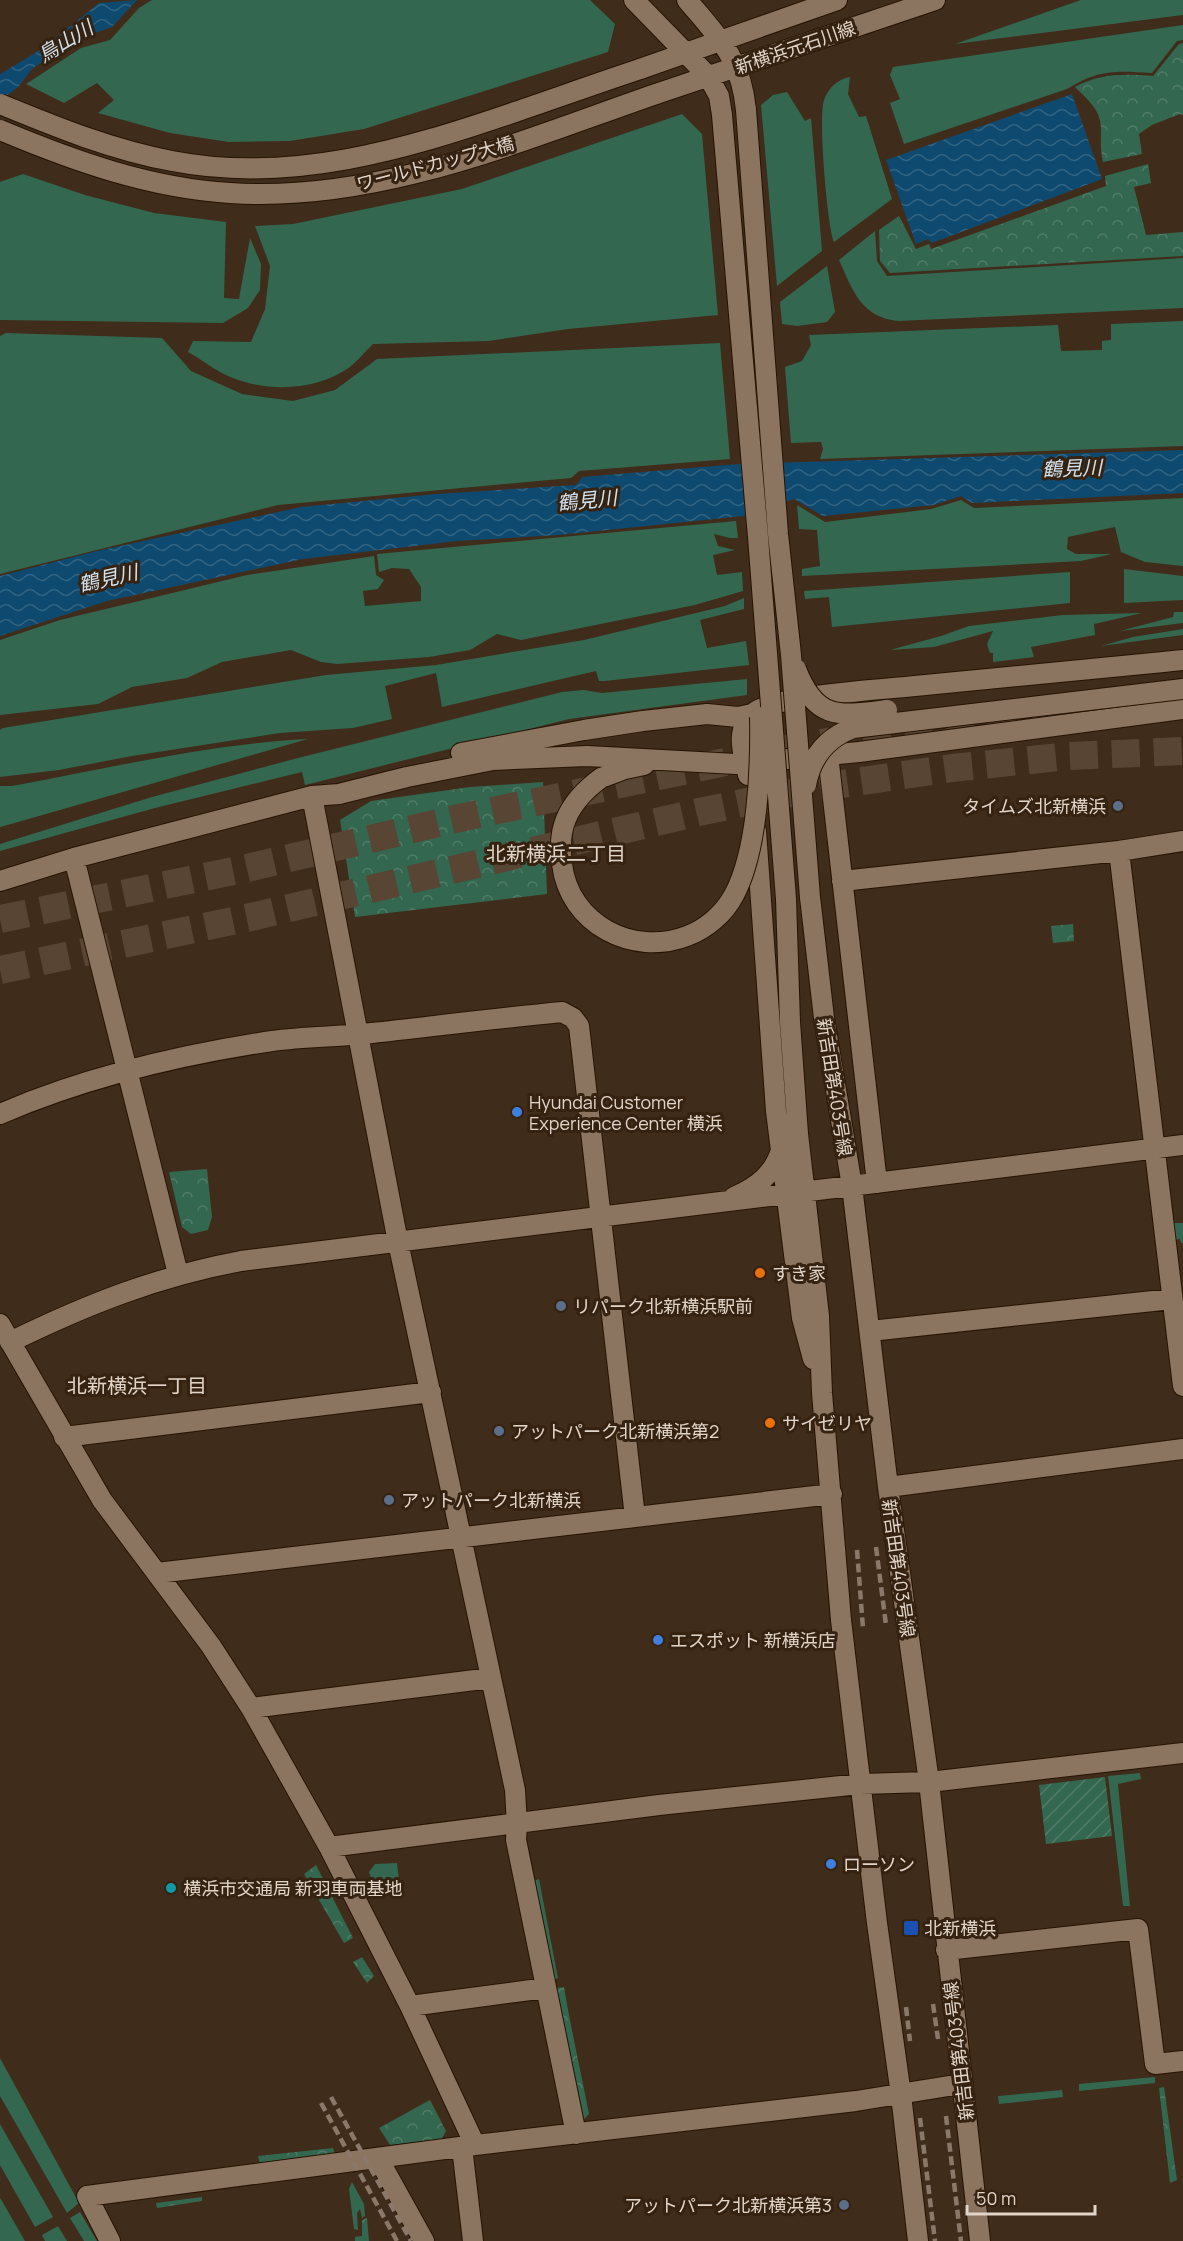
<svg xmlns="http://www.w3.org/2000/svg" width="1183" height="2241" font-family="Manrope,'Noto Sans JP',sans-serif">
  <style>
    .grass { fill: #336750 }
    .forest { fill: url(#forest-crowns) }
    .garden { fill: url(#garden-furrows) }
    .water { fill: url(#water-waves) }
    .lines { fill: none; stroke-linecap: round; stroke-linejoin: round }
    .highway-tunnel { stroke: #584534; stroke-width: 28; stroke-dasharray: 28 14; stroke-linecap: butt }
    .minor-casing { stroke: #261403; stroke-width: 22 }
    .minor { stroke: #8b7460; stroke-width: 20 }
    .rail { stroke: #8a796a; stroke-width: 4.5; stroke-dasharray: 9 4.5; stroke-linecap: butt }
    .minor-bridge-casing { stroke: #261403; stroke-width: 22; stroke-linecap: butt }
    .minor-bridge { stroke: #8b7460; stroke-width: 20 }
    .service-dot { fill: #5c6f8a; stroke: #352210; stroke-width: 2 }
    .shop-dot { fill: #3f7fe0; stroke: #352210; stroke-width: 2 }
    .food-dot { fill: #e8710a; stroke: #352210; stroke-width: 2 }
    .culture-dot { fill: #0f9aa8; stroke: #352210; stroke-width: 2 }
    .transit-dot { fill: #1a4fb4; stroke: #352210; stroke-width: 2 }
    .labels { text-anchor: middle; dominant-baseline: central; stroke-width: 6; stroke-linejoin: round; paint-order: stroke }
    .street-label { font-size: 18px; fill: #e1d4c9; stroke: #352210 }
    .poi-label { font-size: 18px; fill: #e1d4c9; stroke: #352210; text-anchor: start }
    .water-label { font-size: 20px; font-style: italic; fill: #d0e1ef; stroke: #352210 }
    .neighbourhood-label { font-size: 20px; fill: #e1d4c9; stroke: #352210 }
  </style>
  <defs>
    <pattern id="forest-crowns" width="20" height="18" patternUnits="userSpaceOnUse" patternTransform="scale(1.5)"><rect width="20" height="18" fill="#336750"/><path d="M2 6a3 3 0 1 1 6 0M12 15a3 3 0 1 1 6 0" fill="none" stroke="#507c68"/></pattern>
    <pattern id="garden-furrows" width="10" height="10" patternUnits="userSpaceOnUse" patternTransform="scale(1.5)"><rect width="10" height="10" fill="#336750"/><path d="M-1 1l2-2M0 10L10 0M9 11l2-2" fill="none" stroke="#507c68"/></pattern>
    <pattern id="water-waves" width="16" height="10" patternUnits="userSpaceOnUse" patternTransform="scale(1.5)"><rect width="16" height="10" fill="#0e4a6f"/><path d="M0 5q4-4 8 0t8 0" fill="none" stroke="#316382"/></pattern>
  </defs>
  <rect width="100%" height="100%" fill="#402c1a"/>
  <path class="grass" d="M152,0H590L615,24L608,52L364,129L290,141L229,142L170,133L98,113L114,100L97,83L64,103L26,84L81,48L110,40L139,8Z
    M1081,0H1183V15L955,44Z
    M1183,25V40L1177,41L1152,73C1115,71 1100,69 1067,89L904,144L890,103L900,99L890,75L893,67Z
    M850,77L848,94L859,117L866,116L892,199L834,242C827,225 818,116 824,100C828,88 838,79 850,77Z
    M787,92L805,121L811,118L822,251L777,286L761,105L773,95Z
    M682,114L702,134L718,315L568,329L489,341L373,344C366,351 358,360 350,367C313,393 259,393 220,372C209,366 199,358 188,352L193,341L251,342L265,309L270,266L255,226L293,224L462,189Z
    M23,174L85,195L154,213L226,222L224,298L239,299L250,238L261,264L260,290L248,308L223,323L0,320V182Z
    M875,231L877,261L887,276L1183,258V308L898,321C861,317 853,291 839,260Z
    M827,266L835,312L827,322L797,326L782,324L780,302Z
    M1183,321V446L820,459L823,449L821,442L791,443L785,367L802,361L811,345L809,335L1058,325L1061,351L1102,350V341L1111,340V324Z
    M6,333L162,338L191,371L242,394L293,401L335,390L377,359L720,343L730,459L579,471L571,478L278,505L0,574V336Z
    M1183,498V566L1145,562L1121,552L1115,527L1068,537L1067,549L1076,554H1112L1081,561L802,576V569L820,566L817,530L799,529L797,505L825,522L931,509L961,500L974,508Z
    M736,521L738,538H730L714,534L718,546L735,550L713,555L717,575L742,572L743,591L695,605L521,640L497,634L470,650L429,657L337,664L321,662L291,650L222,662L187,678L132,687L98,704L0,715V640L60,620L247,575L374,556L376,575L384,580L378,589L363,591L365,606L421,601V587L409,569L392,568L379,572L377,554Z
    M1124,569L1183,576V600L1124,603Z
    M1070,572V603L832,627L829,597L805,599L804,591Z
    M744,598V609L700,620L707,648L746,641L749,665L605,681H599L596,671L442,707L436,673L385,686L392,719L353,728L280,733L132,756L59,770L0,777V730L3,728L326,675L436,665L584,640L725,606Z
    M1174,612H1183V623L1120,631L1173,617Z
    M1142,613L1094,624L1095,635L1031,647L1034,657L993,662V653H990L987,644L993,631L934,647L890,650L941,636L969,626L1063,615Z
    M1183,629V635L1101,646L1133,637Z
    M747,679V695L569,719L305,785L302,772L155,808L0,851V844L152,797L298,758L562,692L584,690L602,693Z
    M308,739L11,824L0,827V786H12C110,768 208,744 308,739Z
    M1173,1223H1183V1243H1181L1180,1239L1174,1240Z
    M1140,1773L1141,1779L1118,1784L1130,1906H1123L1108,1776Z
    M397,1863L399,1880L373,1884L369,1872L375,1864Z
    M539,1879L558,1978L554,1980L533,1881Z
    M0,2058L79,2203L67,2213L0,2096Z
    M1155,2077V2083L1079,2091V2084Z
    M1062,2090L1063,2097L999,2104L998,2096Z
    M0,2124L53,2217L35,2227L0,2165Z
    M352,2182L364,2204L365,2216L362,2218L360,2209L357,2213L358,2230L354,2229L349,2189Z
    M0,2198L2,2201L25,2241H0Z
    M80,2212L97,2241H84L70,2218Z
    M58,2226L67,2241H45L42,2235Z"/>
  <path class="forest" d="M1183,43V115L1180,114L1152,125L1139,134L1142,154L1103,162C1100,149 1101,140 1101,127C1100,109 1087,99 1075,87C1102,73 1123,74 1153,76L1179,44Z
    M1148,164L1151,183L1134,187L1146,235L1183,232V256L890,273L880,261L879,230L899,216L916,249L929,244L931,249L1106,186L1105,176Z
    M543,782L547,894L355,917L340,820L371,801L470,787Z
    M1073,924L1074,941L1053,943L1051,926Z
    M207,1169L212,1217L208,1230L191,1234L182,1227L169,1172Z
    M316,1865L353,1938L344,1943L304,1874Z
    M362,1957L374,1976L367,1983L353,1962Z
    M564,1987C571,2030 581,2072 589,2114L584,2119L557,1988Z
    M1164,2087L1177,2180L1170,2183L1159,2088Z
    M430,2100L446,2131L441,2140L390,2145L379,2128Z
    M333,2148L335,2154L260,2164L258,2156Z
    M202,2197V2201L157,2208L156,2203Z
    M367,2218L369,2241H355V2237L362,2236V2220Z"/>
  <path class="garden" d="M1105,1777L1112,1836L1046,1844L1039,1785Z"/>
  <path class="water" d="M137,0L112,27L78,39L33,68L18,87L0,101V74L2,73L45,47L99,3Z
    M1072,94L1102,179L932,243L928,239L916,244L886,160Z
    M1183,450V493L972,503L961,496L934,505L823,516L794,499L743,516L559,535L457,541L303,559L107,601L0,636V576L97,551L301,507L436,494L576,485L583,477L739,464Z"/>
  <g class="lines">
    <path class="highway-tunnel" d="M0,919L243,869L455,819L806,745L935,728L1061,717
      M0,970L251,917L699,812L820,787L952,768L1069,756L1183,751"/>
    <g class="minor-casing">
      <path id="minor" d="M634,0L708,76L719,96L722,115
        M687,0C719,38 741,58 746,110
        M640,69L837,0
        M656,94L935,0
        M461,753L584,730L643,721L707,714L738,717L752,714
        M828,755L877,1183
        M748,775C743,753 734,729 755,712C773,696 886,689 915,686C1005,677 1094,669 1183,660
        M601,778L625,769L644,765
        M312,796L398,1242L515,1790L517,1825L516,1840L576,2134
        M756,831L776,1111L802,1318L813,1359
        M1119,851L1183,1386
        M74,858L178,1274
        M0,881L74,858L312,796L339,794L407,777L493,760L587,756L736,764L859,752L1183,709
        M842,881L1119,851L1183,841
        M810,897L824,1018L852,1186L888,1487L929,1782L980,2241
        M786,899L790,1022L798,1134L819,1316L822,1393L841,1620L877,1923L901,2095L918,2241
        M0,1114C86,1077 179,1055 272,1041C305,1036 339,1037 372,1033C435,1026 499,1018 562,1012L573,1018L579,1026L635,1517
        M734,1197C757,1187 774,1174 781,1150
        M0,1324L102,1500L211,1646L251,1708L329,1847L410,2006L475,2145
        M870,1331L1172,1299
        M10,1342C88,1304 156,1277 241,1261L1183,1145
        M64,1437L431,1392
        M888,1487L1183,1449
        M157,1573L832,1494
        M251,1708L491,1678
        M329,1847L659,1805L860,1784L929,1782L1183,1753
        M946,1950L1138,1929L1155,2064L1183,2061
        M410,2006L546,1988
        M462,2147L473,2241
        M378,2158L424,2241
        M110,2241L87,2196L475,2145L856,2101L961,2084"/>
    </g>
    <use href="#minor" class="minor"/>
    <path class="rail" d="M876,1547L886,1625
      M857,1550L863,1628
      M933,2004L938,2039
      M906,2007L910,2041
      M331,2097L411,2241
      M321,2103L397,2241
      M946,2116L961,2241
      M920,2118L935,2241"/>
    <g class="minor-bridge-casing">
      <path id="minor-bridge" d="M0,104C56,127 112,150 172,161C290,184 404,150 515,112C556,98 598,83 640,69
        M746,110L778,534L791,655L810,897
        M722,115L758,537L786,899
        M0,130C74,161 149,188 230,193C377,203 520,141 656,94
        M796,669C816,721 839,716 887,710
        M601,778C586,789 573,802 566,819C560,833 560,849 562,864C569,924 633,957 687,936C706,929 724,914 734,895C758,850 761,768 760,717
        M806,785C811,757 826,738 853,728L1183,689"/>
    </g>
    <use href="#minor-bridge" class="minor-bridge"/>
  </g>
  <g class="service-dot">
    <circle cx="1118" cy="806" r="6"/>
    <circle cx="561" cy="1306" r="6"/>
    <circle cx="499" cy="1431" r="6"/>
    <circle cx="389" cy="1500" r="6"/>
    <circle cx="844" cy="2205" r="6"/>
  </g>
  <g class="shop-dot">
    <circle cx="517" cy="1112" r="6"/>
    <circle cx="658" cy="1640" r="6"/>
    <circle cx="831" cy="1864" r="6"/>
  </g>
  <g class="food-dot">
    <circle cx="760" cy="1273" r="6"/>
    <circle cx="770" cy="1423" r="6"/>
  </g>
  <circle class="culture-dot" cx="171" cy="1888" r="6"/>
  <rect class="transit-dot" x="903" y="1920" width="16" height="16" rx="3"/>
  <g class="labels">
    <g class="street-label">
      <text transform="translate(795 47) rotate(-19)">新横浜元石川線</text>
      <text transform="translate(435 163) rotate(-15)">ワールドカップ大橋</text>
      <text transform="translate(835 1087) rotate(81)">新吉田第403号線</text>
      <text transform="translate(899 1568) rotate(82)">新吉田第403号線</text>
      <text transform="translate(958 2051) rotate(-97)">新吉田第403号線</text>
    </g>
    <g class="poi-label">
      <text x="1106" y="806" text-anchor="end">タイムズ北新横浜</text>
      <text x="529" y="1102">Hyundai Customer<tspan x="529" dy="21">Experience Center 横浜</tspan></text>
      <text x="772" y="1273">すき家</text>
      <text x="573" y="1306">リパーク北新横浜駅前</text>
      <text x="782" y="1423">サイゼリヤ</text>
      <text x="511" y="1431">アットパーク北新横浜第2</text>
      <text x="401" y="1500">アットパーク北新横浜</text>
      <text x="670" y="1640">エスポット 新横浜店</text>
      <text x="843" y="1864">ローソン</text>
      <text x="183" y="1888">横浜市交通局 新羽車両基地</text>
      <text x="924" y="1928">北新横浜</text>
      <text x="832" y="2205" text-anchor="end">アットパーク北新横浜第3</text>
    </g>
    <g class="water-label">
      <text transform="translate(65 41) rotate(-31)">鳥山川</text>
      <text transform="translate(1072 468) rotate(-2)">鶴見川</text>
      <text transform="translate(587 500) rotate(-6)">鶴見川</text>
      <text transform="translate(108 578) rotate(-13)">鶴見川</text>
    </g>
    <g class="neighbourhood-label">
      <text x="556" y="853">北新横浜二丁目</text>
      <text x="137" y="1385">北新横浜一丁目</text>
    </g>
  </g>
  <path d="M967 2205v9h128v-9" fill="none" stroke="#e1d4c9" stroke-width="3"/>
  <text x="976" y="2205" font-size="18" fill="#e1d4c9" stroke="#352210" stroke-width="4.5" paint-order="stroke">50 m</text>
</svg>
